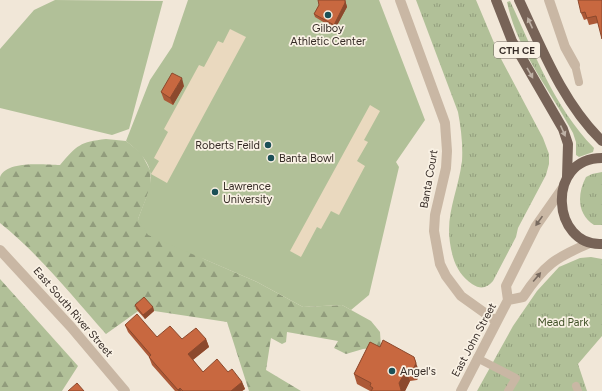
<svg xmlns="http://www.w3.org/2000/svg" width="602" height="391" font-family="Figtree,sans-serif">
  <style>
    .grass { fill: url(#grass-tufts) }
    .forest { fill: url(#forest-firs) }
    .pitch { fill: #b1c098 }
    .plaza { fill: #ead9bf }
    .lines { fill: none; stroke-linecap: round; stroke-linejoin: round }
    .service { stroke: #c9b7a4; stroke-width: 8 }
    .minor { stroke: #c9b7a4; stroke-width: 10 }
    .tertiary { stroke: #c9b7a4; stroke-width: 10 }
    .primary { stroke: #776357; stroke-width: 10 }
    .wall { fill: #ac5937 }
    .shaded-wall { fill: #8c492d }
    .building { fill: #c86840; stroke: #8c492d }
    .oneway { fill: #beb1a5 }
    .oneway2 { fill: #786a5f }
    .poi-dot { fill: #1b5057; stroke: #f9f1e4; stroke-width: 1.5 }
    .labels { text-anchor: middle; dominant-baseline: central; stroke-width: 3.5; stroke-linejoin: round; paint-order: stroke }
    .shield { fill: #f9f1e4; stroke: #70665f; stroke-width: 1 }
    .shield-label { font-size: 10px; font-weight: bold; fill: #352b26 }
    .poi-label { font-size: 11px; fill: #352b26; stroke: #f9f1e4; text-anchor: start }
    .street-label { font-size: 11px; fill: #352b26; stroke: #f9f1e4 }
    .park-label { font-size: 11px; fill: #425329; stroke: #f9f1e4 }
  </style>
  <defs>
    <pattern id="grass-tufts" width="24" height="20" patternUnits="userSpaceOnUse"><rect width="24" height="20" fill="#b1c098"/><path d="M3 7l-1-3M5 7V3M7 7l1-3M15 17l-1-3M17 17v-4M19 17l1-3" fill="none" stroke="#919c7c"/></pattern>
    <pattern id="forest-firs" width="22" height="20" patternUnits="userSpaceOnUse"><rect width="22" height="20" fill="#b1c098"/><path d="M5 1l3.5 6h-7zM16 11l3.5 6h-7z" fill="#919c7c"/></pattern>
  </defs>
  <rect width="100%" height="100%" fill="#f1e7d8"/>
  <path class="grass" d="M416,0H476L500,57L543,138L549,154V164L546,175L518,228L516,237L493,281C487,288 481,290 472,284C463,278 456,268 453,257C442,218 457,198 462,161C463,145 461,128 458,112Z
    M510,1C534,52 554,107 594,148L593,152L579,157L576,155V142L573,133C550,90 517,50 507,2Z
    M602,172V225H594C577,214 577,194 586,177L592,174Z
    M591,257L602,259V336L578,364L587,391H477L513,326L537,291L559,267L580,258Z"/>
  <path class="forest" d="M106,139L126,141L141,153L150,170L151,186L138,219L204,259L257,282L303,307L342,305L371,321L380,332L381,347L363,349L346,354L334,348L338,341L287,332L286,342L282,344L271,338L266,370L301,391H249L227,322L141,309L106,334C72,296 40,255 0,223C0,214 0,184 0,177C7,160 45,165 60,165C77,145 80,142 106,139Z
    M0,279L78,366L62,391H0Z"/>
  <path class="pitch" d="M55,0L163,1L129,129L112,135L0,108V49L34,10Z
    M188,0H379L425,120L396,162L399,167L369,295L351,310L342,305L303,307L257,282L148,235L138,219C152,182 162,169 126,141L150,80L172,47Z"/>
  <path class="plaza" d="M230,29L246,37L167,183L151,174L159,161L154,158L168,132L164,129L199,65L204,67L218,41L223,43Z
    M370,105L380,111L364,140L368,142L357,161L365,166L339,215L331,211L321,229L317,227L301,257L290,251Z"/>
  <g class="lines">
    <path class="service" d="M575,65L579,82
      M477,358L516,378L508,391
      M576,386L578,391"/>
    <path class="minor" d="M400,0L445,123L447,151L446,168L435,215L434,231L440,264L446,276L461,296L496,321
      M549,0L565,47L575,65"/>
    <path class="tertiary" d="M0,250L71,327L125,391
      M508,300L506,286L536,226L562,189
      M461,391L508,300L523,297C544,265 556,257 590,243"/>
    <path class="primary" d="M496,0L512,41L563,129L568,144L567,177
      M519,0C542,49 563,103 602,141
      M602,158C545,158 552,247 602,244"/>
  </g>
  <path class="wall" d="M318,0H345L347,7L335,29L315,17L314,14L319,5Z
    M602,0L598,23L589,25L587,19L584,20L581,13Z
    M184,86L173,105L164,100L161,92Z
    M135,305L153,307L154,311L145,319L136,309Z
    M125,325L157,337L182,339H206L209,347L193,360L203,372H228L242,382L245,389L242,391H175L152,365L149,357L128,332Z
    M370,342L420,374L417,380L410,381L405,391H370L357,384L354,374Z"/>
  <path class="shaded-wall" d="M345,0L347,7L335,29L334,25Z
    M182,78L184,86L173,105L170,98Z
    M153,307L154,311L145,319L143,315Z
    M206,339L209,347L190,362L188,354Z
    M414,357L420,374L417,380L413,370Z
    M406,371L410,381L405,391H401L399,383Z
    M242,382L245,389L242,391H231Z
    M180,388L181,391H178V390Z"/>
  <path class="building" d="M318,0H345V3L334,25L314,14L319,5Z
    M578,0H602V39L596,16L587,18L585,12L581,13Z
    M172,73L182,78L170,98L161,92Z
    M144,297L153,307L143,315L135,305Z
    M137,314L157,337L170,326L182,339L196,328L206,339L188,354L203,372L217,359L228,372L232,369L242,382L231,391H183L180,388L178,390L149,357L151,355L125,325Z
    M383,340L414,357L416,363L413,370L406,371L399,383L401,390V391H371L373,388L370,386L371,383L354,374L370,342L380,347Z
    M77,383L84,391H68Z"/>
  <defs><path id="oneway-solid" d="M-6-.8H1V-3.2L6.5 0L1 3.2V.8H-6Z"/></defs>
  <g class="oneway">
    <use href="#oneway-solid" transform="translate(530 23) rotate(-115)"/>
    <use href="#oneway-solid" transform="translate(530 73) rotate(60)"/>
    <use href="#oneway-solid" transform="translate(563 131) rotate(66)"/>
  </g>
  <g class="oneway2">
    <use href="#oneway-solid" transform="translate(539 221) rotate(125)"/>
    <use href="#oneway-solid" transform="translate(537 277) rotate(-50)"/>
  </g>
  <g class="poi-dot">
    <circle cx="328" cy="15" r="4"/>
    <circle cx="268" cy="145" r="4"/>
    <circle cx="271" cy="158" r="4"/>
    <circle cx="215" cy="192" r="4"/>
    <circle cx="392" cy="371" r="4"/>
  </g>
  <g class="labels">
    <rect class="shield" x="494" y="42" width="46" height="16" rx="3"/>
    <g class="shield-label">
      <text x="517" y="50">CTH CE</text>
    </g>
    <g class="poi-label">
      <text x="328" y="28" text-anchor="middle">Gilboy<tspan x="328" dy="13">Athletic Center</tspan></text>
      <text x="260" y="145" text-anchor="end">Roberts Feild</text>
      <text x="279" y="158">Banta Bowl</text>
      <text x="223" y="186">Lawrence<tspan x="223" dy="13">University</tspan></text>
      <text x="400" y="371">Angel's</text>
    </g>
    <g class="street-label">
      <text transform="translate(429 179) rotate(-80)">Banta Court</text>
      <text transform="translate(73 312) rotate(49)">East South River Street</text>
      <text transform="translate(474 340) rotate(-62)">East John Street</text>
    </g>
    <g class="park-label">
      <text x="563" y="322">Mead Park</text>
    </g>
  </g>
</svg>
